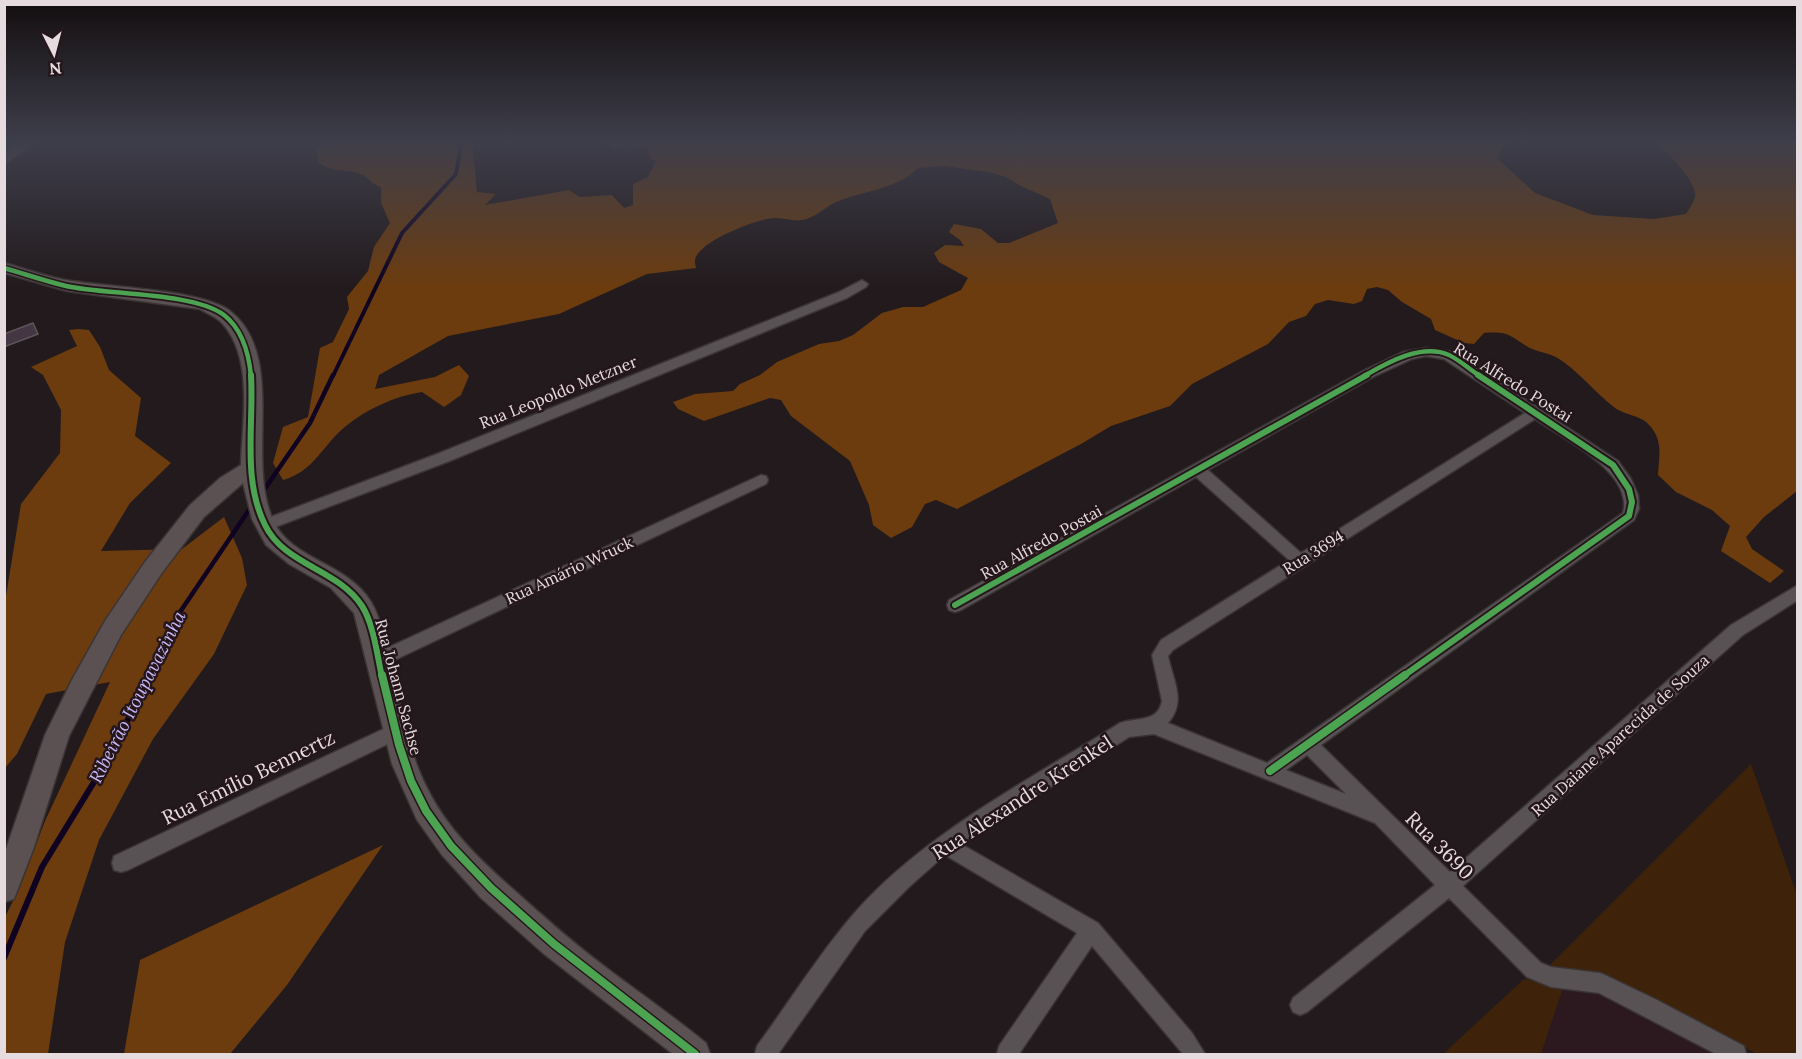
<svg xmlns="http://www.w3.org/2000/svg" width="1802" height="1059" font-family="Lora,serif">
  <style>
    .built { fill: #2c191f }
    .green { fill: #3e220a }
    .forest { fill: #6c3c0e }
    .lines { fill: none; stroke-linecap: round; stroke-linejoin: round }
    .stream-far2 { stroke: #0f0321; stroke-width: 4 }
    .stream-far1 { stroke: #0f0321; stroke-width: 4.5 }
    .stream { stroke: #0f0321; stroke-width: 6 }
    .building { fill: #443642; stroke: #5d565a; stroke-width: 1.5 }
    .street-casing { stroke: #3b3435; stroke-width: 3 }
    .secondary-casing { stroke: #3b3435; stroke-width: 3 }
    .street { fill: #585254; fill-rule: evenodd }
    .secondary { fill: #5b5153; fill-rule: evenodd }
    .cycleway-far2-casing { stroke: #25161b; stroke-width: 8 }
    .cycleway-far1-casing { stroke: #25161b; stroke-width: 10 }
    .cycleway-casing { stroke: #25161b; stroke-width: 11 }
    .cycleway-far2 { stroke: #4ca352; stroke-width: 4.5 }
    .cycleway-far1 { stroke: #4ca352; stroke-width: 6 }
    .cycleway { stroke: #4ca352; stroke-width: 8 }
    .labels { text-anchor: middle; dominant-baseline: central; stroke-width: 5; stroke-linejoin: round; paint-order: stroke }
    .street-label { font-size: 16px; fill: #e6dbde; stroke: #25161b }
    .water-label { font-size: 18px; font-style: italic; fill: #c9b7f7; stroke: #25161b }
    .near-street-label { font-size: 20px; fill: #e6dbde; stroke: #25161b }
  </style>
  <rect width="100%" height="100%" fill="#221a1c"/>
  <path class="built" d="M1563,988L1603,993L1715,1054H1541Z"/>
  <path class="green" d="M1751,764L1797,895V1054H1757L1656,1001L1547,968Z
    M1524,979L1563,988L1541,1054H1443Z"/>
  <path class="forest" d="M325,140H472L477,192L496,194L485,205L569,190L580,197L612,195L624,208L633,205V184L648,177L656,161L650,158L648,149L629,145L613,148L607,143L615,140H1522L1505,144L1497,158L1535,193L1593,215L1654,219L1686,214C1689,209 1694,202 1695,196C1698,183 1663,146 1652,140H1797V491L1764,517L1746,537L1752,549L1784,571L1770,583L1721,551L1730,526L1712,510L1676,492L1658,475C1659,456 1663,442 1651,427C1642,415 1627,416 1615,408C1595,393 1578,370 1556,357C1548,353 1538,352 1530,348C1509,336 1510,331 1484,333L1474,344L1464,343L1435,330L1431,319L1402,302L1388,290L1377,287L1367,289L1362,301L1354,304L1328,300L1315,304L1306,316L1289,322L1268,344L1192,384L1170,406L1111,426L1081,444L957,509L936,500L925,504L912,527L891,538L873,525L869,505L850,461L791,416L781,400L770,398L704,421L678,409L673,402L695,394L733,391L740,384L760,375L777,362L819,344L839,341L853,335L882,313L903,307H923L961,290L968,278L939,262L934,253L945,245L964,246L960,240L949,232L954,224L981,229L998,243H1009L1058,223L1050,199L1021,186L1006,177L988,172L945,166L918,168C895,191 862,190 834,203C825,208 816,216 806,219C794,223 786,217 774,218C756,219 706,239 697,255C694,259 695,264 696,268L647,274L559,314L448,336L379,375L375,389L435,377L459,365L469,376L461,395L444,407L422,392C395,396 367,409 346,426C323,444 314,472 283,480L273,463L283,427L308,417L320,348L333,342L349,309L347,297L368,271L374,247L390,223L381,203V187C372,185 368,176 360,174C345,168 331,173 318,162L317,152Z
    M78,329L89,330L100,347L109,370L141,398L135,436L171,463L130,503L101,551L182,549L224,517L242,558L247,585L214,654L153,739L99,840L65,942L48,1054H5V917L20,887L45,821L110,682L46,694L17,754L5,768V602L21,504L60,453L61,410L43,375L31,367L77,346L69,330Z
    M383,845L287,985L230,1054H124L140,960Z"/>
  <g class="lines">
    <path class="stream-far2" d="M333,376L402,233L456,174L461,146L455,140"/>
    <path class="stream-far1" d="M262,493L310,423L333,375
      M149,677L180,612L251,507"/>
    <path class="stream" d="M4,958L42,867L113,751L149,675"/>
  </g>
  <path class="building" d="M33,323L38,334L4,347V334Z"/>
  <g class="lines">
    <g class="street-casing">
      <path id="street" d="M862,280L868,284L866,287L847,298L447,462L270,529H260L258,525L260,521L437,454L839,292Z
        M1426,348L1453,352L1618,461L1631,479L1638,495L1639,509L1634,520L1321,745L1450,872L1731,625L1798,585V600L1743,635L1463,886L1541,963L1551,967L1600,973L1607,976L1657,1000L1744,1046L1746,1054H1716L1599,993L1551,987L1527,977L1449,898L1307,1012L1300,1015L1293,1012L1290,1005L1293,998L1435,885L1375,823L1154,734L1129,737L961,844L1098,923L1192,1033L1205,1054H1183L1092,946L1019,1054H997L999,1046L1077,933L945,855L909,887L865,931L778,1054H755L757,1046C787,1005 818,956 851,917C921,835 1029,780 1120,723C1136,717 1158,723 1162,701L1152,655L1161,640L1289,560L1196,477L961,610L955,612L949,610L947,605L949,600L1365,370L1403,352ZM1426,356L1444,359L1525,413L1301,553L1208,470L1375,376L1412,359ZM1535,419C1563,439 1634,472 1623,513L1267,763L1168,723C1187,701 1173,681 1168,656L1173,650ZM1307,755L1346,794L1286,770Z
        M761,475L766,476L768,480L766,484L384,665L378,667L372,665L370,660L372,655Z
        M394,724L400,726L403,732L400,738L128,870L121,872L114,870L112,863L114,856Z"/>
    </g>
    <g class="secondary-casing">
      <path id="secondary" d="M23,140H40L4,164V152Z
        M4,263C27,269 49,278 72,281C109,287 203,290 230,311C288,356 244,461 274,522C292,560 348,563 371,602C380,617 383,634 387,651C399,697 406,748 428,790C448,830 482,862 515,891C544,917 573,943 604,966C638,992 673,1016 706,1043L710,1054H673L544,954L481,898L442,855L417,820L392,764L354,613L331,588L289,564L266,545L252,519L243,483L204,517L161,574L121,635L69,736L34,847L14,899L4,902V855L45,735L73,678L105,621L145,562L190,505L220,478L241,465C242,421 255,356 220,321C214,316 206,313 200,309L67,291L4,273Z"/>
    </g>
    <use href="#street" class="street"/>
    <use href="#secondary" class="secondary"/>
    <g class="cycleway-far2-casing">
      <path id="cycleway-far2" d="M4,268C25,274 45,281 66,286C106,295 193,292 224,315C242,329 249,355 251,376
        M1364,376C1387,363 1421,343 1449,355C1460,360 1470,370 1480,376"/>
    </g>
    <g class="cycleway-far1-casing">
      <path id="cycleway-far1" d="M251,375C254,424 242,479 265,525C284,565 338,569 362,606C374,625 377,655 382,677
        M955,605L1367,375
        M1402,677L1629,516L1632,502L1629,489L1613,465L1478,375"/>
    </g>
    <g class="cycleway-casing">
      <path id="cycleway" d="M382,675L399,745L411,781L426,811L451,846L491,888L554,944L695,1054
        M1270,771L1405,675"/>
    </g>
    <use href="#cycleway-far2" class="cycleway-far2"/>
    <use href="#cycleway-far1" class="cycleway-far1"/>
    <use href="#cycleway" class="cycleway"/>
  </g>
  <linearGradient id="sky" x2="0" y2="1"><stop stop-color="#130e0f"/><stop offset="0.49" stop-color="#3e3e4b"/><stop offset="1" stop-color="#3e3e4b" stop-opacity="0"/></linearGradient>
  <rect width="1802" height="288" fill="url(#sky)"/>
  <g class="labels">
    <g class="street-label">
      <text transform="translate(1513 382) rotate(32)">Rua Alfredo Postai</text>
      <text transform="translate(558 392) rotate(-22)">Rua Leopoldo Metzner</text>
      <text transform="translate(1041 542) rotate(-29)">Rua Alfredo Postai</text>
      <text transform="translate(1313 552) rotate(-32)">Rua 3694</text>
      <text transform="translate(569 570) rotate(-25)">Rua Amário Wruck</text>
      <text transform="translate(399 687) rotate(75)">Rua Johann Sachse</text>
      <text transform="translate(1620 735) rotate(-42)">Rua Daiane Aparecida de Souza</text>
    </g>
    <g class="water-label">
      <text transform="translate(137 697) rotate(-63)">Ribeirão Itoupavazinha</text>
    </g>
    <g class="near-street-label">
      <text transform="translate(248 777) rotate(-26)">Rua Emílio Bennertz</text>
      <text transform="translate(1022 797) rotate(-33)">Rua Alexandre Krenkel</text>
      <text transform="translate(1440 845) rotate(45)">Rua 3690</text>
    </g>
  </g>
  <rect width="1802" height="1059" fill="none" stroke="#e6dbde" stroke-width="12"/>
  <g transform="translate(54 54) rotate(174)" stroke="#25161b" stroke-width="4.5" paint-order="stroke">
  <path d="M0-4.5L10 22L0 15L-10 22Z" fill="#e6dbde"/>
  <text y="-9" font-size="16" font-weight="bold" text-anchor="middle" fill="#e6dbde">N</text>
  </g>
</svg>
